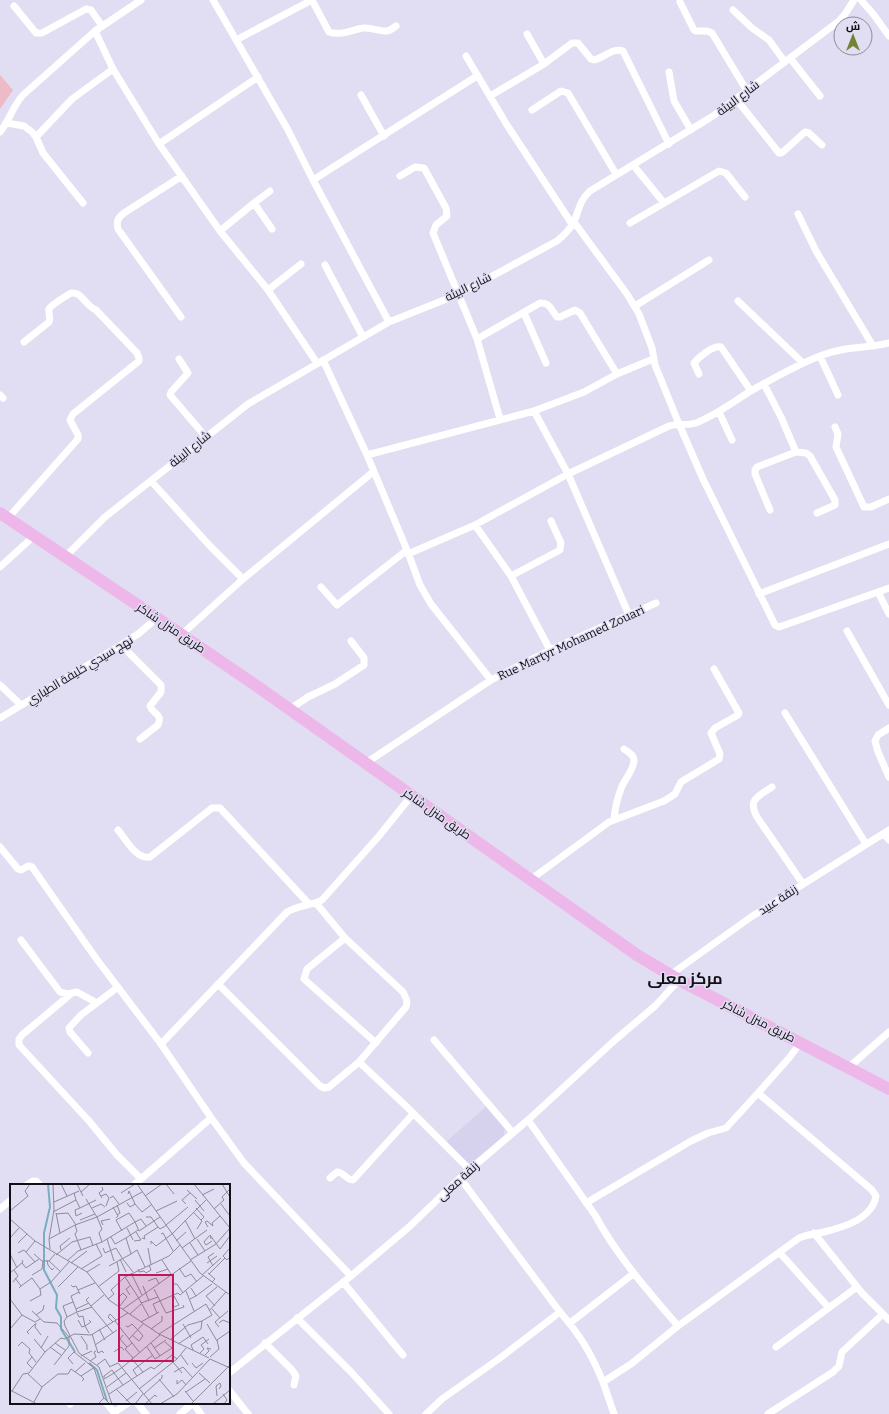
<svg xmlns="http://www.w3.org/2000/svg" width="889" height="1414" font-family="Bitter,Cairo,serif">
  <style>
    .built { fill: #d6d1ec }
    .green { fill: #edbac5 }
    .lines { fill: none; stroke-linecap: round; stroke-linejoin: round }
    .street { stroke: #fff; stroke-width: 7 }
    .primary { stroke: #edb7ea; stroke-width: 12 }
    .labels { text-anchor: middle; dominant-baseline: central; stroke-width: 3; stroke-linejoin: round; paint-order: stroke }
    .street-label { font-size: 12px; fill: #111016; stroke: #e1ddf2 }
    .district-label { font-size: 16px; font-weight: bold; fill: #111016; stroke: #e1ddf2 }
    .inset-river { fill: none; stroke: #79adc1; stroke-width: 2 }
    .inset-road { fill: none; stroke: #8e8b9a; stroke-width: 1 }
    .view { fill: #c2185b; fill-opacity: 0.15; stroke: #c2185b; stroke-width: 2 }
    .inset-edge { fill: none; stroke: #111016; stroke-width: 2 }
  </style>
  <rect width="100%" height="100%" fill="#e1ddf2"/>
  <path class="built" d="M487,1106L506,1129L503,1132L505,1135L471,1163H467L446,1142Z"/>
  <path class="green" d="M0,75L13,90L0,109Z"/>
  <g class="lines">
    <path class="street" d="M213,0L288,130L313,180L389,322
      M861,0L874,15L889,36
      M680,2L694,30L696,31H707L712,33L747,91
      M14,6L36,33H42L86,9L91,10L102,26
      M733,10L752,28L769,40L785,62
      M95,31L113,69L159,144L220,231L268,290L317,363
      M527,34L544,64
      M236,40L312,0L329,32C341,36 351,30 363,28C371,27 377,31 385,31C389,32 393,28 396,26
      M466,56L507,125L572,224
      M790,58L820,96
      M669,72L674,101L691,130
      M361,95L384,136
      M490,96L544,64L572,43H578L591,59L594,60C604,58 613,47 623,51L669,144
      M736,99L779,153H781L784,151L805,132L809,133L822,145
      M532,110L561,91L568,93L616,174
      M7,123L24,126L32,132L36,137L43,153L83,203
      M0,132C9,121 13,106 23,95L95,31L141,0
      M36,137L72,99L113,69
      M159,144L258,77
      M634,166L664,203
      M400,176L415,167L424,168L446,208L447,216L436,225L433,233L477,339L500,419
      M313,180L477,76
      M254,203L270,191
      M798,214L816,251L873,346
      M574,222L627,294L639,314L652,348L655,365L679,424L703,479L775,625L779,627L785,625L889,588
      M630,223L719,171L726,173L745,197
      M220,231L254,203L272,229
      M325,265L363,337
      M268,290L301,264
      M738,301L803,363
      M635,306L709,260
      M524,313L546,363
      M181,317L118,229C116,221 118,218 124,213L182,176
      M477,339L540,303C550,302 551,310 557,317H560L575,310L580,313L617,374
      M820,356L838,395
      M179,359L188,373L171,392L170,395L205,436
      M323,360L367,455L407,550L420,585L431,604L491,680
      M699,374L694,363C699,357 713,345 721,347L751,391
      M764,384L781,417L796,452L806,453L810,456L835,500V505L817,513
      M0,395L3,398
      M719,412L732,440
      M835,427L838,434L836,447L864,507H871L889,499
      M367,455L534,411L584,392L617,374L653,359
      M151,481L210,546L243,579
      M770,510L755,474V470L757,467L796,452
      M8,518L78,439V435L70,420L73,414L139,361V358L137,353L96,310C94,309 92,308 90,306C83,301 81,292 71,293C66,296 51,305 49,309C48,313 51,317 49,322L24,342
      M475,525L511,576L550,650
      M408,554L475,525L568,474L534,411
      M65,557L105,517L248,404L389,322L459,294L557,241C563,236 568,232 572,225C580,212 577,203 590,191L713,116L839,21L845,14L854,0
      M0,567L34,536
      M511,576L560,550L561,543L551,521
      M321,587L337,605L407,550
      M878,592L889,614
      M759,594L889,544
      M629,615L568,474L669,426C678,423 687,426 696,423C716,415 732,403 749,392C772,379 796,365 820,356C844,346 865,349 889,343
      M847,631L889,705
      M181,635L243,579L373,472
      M121,645L161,685V692L150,706C153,715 163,713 158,725L140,739
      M0,685L21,705
      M290,709L308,697L335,684L364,665V658L351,641
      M785,713L866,844
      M0,718L121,645L138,634L157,618
      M889,728L878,735L875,741L878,752L889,777
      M366,763L491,680L550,650L656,603
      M772,787C759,796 747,799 757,817L803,884
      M614,819C615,808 618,796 622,786C626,778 634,769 634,760C634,755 628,752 624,749
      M118,830C126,839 136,860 150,857L212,808H220L309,904
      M884,834L889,840
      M0,847L18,869L21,870L28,866L32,867L95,957L161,1044
      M530,880L609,822L664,801L675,794L681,782L719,759L720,754L711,733L715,728L738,715L739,713L714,669
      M345,938L307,969L304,979L376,1043
      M21,940L60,992L68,994L77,992L97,1003
      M670,975L751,917L889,830
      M218,984L320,1086L324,1088L329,1087L359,1062L406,1007C408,1001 406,998 403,992L345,938L316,903
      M72,993L22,1035L19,1039V1045L89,1121L117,1155L141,1179
      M434,1040L513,1133
      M88,1053L70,1032L69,1028L81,1015L118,987
      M359,1062L407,1107L470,1170
      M848,1068L889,1032
      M528,1120L595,1215C617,1256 648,1291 678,1326
      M330,1178L337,1172C344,1172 346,1180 353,1180L413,1114
      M460,1178L560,1312C580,1335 591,1353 603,1382L631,1364L678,1326L799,1238C808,1234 815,1234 824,1232C844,1227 872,1219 876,1196L872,1190L758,1093
      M27,1185L33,1181H36L40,1185
      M134,1185L211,1118
      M586,1203L691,1141L708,1133L726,1128L758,1093L789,1058L801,1042
      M0,1209L11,1200
      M814,1233L862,1293L883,1314
      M780,1253L829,1308
      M351,1276L244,1163L212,1119L161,1044L287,912C298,905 311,906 322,900L379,836L412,795
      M343,1282L403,1355
      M297,1318L352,1373L389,1414
      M570,1323L633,1274
      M265,1343L292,1370L296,1376L294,1385
      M776,1347L857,1287
      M229,1373L351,1276L409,1227L460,1178L528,1120L615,1040L655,1006L679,980
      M603,1382L614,1414
      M229,1390L248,1414
      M106,1403L113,1411H116L128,1403
      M137,1403L146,1414
      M193,1403L201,1414
      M70,1404L71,1403
      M180,1414L193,1403
      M426,1414L442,1399L500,1358L560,1312
      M768,1414L833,1372L839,1366L842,1352L883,1314L889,1320"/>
    <path class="primary" d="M0,513L157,618L261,689L637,955L679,980L889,1089"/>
  </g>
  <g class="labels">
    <g class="street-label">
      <text transform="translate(738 98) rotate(-37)">شارع البيئة</text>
      <text transform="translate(468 287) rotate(-26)">شارع البيئة</text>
      <text transform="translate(190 449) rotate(-39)">شارع البيئة</text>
      <text transform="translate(171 628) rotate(34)">طريق منزل شاكر</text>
      <text transform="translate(571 643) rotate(-25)">Rue Martyr Mohamed Zouari</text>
      <text transform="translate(80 670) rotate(-31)">نهج سيدي خليفة الطياري</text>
      <text transform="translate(437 814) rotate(35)">طريق منزل شاكر</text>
      <text transform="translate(778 900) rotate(-33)">زنقة عبيد</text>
      <text transform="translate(759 1021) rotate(27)">طريق منزل شاكر</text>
      <text transform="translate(458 1181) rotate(-42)">زنقة معلى</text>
    </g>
    <g class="district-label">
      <text x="685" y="978">مركز معلى</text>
    </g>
  </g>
  <g transform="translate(10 1184)">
    <rect width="220" height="220" fill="#e1ddf2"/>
    <path class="inset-river" d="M38,0L40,23L34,49V86L47,111L46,124L51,133V145L65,168M79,179L87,186L97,217"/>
    <path class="inset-road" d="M51,0L57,12M67,0L73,12M127,0L190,89L220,111M156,0L164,10M184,0L220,44M212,0L220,13M92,3L93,6L89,9L92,14M177,6L187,15M71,8L80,0M111,9L125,0M192,11L204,5M91,12L96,10L99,14L96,22M135,12L152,0M100,14L103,12L109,20M76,15L85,30M66,16L70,24L86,16M185,16L194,27M44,18L69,7M117,19L120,23L125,20L119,7L118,10M125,20L132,28L141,21M176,20L172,16L180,9M211,20L220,32M107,21L110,29L107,31M103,23L108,32L106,34M70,24L65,26L66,32L72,29M82,24L91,20L95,23M186,24L194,33L191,36M204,25L214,16L212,13L220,5M0,27L18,12L15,7L20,0M146,27L167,17M43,28L66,16L64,9M183,28L192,37L187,45M46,29L50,49M46,30L58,29L66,41M87,33L92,45L89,49L92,58M136,33H141L148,43M0,35L25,57L77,88L99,116L149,150L199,174M70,36L85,30L87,33M175,36L185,55M125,38L131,35L136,42M65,41L67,47L65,50L71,66M93,41L91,37L100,35M156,41L178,23M198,43L195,38L197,37L203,42L202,39L210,32M117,44L123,56M128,46L116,54L121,70L127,66L135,83M112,47L106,36L119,29L125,38M151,50L153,49L163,67M162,50L196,16M199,52L194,58L196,61L202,57M101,53L105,60L116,54M0,54L9,44M132,54L135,55L134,52L148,43L150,45L157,41M39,55L44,26L43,0M97,55L104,77M187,55L195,67M201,55L200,51L210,65L220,52M124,57L131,56L126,48M166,57L176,48M8,59L17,50M180,59L188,71M141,60V57L146,62L162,50M93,64L95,69L106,64L112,74M138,64L141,81M172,64L197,46M40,65L39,55L65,41L87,33L132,8M51,66L50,62L60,54M16,68L25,57M8,69L14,66L25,78M0,70L7,84M24,70L32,77H39M45,70L39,77L51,88M46,71L62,58L80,53L83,62M112,74L123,88M215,74L213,72L220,64M110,75L116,88M37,76L38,81L42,86L44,84M152,76L161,90M180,76L206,60L220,44M57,77L68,67L92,58L125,38L129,47L150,33M12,79L16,84L29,75M61,79L77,67M197,79L207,72M99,82L121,70M203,82L198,73L204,69M169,84L175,93L181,90L187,98M71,85L92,72L86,60M128,85L129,88L134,87L136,89L141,86L139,81M77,88L90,80M0,89L13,78L12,76M121,89L132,111M146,89L158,85M198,89L205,95L202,98M199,90L215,74L217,76L220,73M22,91L32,85L33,77M192,91L211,74M115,93L128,113M5,94L11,102L9,104M138,97L146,94L149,100M3,98L8,92L4,86M163,100H167L173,109M61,101L63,103L66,102L70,110M11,102L22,94L30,105L41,98L59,78M133,102L139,117M48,103L68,83M88,103L109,87L107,78M144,105L155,127M68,106L85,99M176,107L184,127M69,108L61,112L67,128L57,133L54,137L55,142L69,169L89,183L102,220M120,111L116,105L120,102M170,111L193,92M164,112L169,121L164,123M186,112L202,100M79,113L76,116L103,149M128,113L139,133M0,115L12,131M98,115L104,110L101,106L115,93L159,72L170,61M180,115L186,112L181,104M20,117L31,111L30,105M131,119L148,113M81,122L94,111M205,122L196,112L207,103M109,123L117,113L113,109L110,112M66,125L79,119M113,125L181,77M202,125L210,134M22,127L34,138L47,139L59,153V162L44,181M155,127L156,129L174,123L173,121M199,127L216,108M67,128L82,123M67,129L69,133L73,132L75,142L72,143L68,136M147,129L143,120L168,109L170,111M120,130L131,120M26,131L33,126L34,121M57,133L53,122L63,118M79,136L81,138L75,142L79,149M105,137L119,155M103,138L98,133L100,130L106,136M131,138L149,128M26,139L25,143L31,151M209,139L213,136L220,139M173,140L181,154M197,140L207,157M116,142L118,143L122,140L128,146M209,143L205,138L218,127M0,145L12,131L25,138L30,135M89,145L95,156M141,145L152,137V132M19,150L17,148L25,140M82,150L88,169L92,167L94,169M149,150L196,120L202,131L192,137L191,145L168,160M113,151L110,155L117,163M122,151L129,157L133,152L128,146M71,152L77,161V166M24,155L35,168M160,156L178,141L192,137M45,159L55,166M122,159L115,165L123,174M141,159L150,172M85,161L107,146M8,162L12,158L20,165L19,169L26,178M40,163L51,171M137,163L145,175L162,164L155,158M31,164L38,152M144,164L156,156M183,166L181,161L193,153L198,160M104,168L111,163L114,166M130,169L119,155L134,139M190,169L194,165L191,161L199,155M171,171L178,181M195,171L199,167L197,164L201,165M71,172L82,167M22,173L17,179L23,185M200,173L209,165L207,156L220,147M122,175L133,188M200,175L220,184M80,177L86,173L84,168L86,167M163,178L172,189M182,179L186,184L193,179M63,180L58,174L64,168L84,184L94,215M87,181L95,175L100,183M99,183L108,179L142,220M65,188L75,179M164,188L173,183L183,194M189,189L200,199M18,190L32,203L24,218M127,192L123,186L143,171M94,194V192L102,186L104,189L114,182L150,151M94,195L104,189L113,201M149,195L164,213M167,196V200L172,196L176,201M72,197L74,195L71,192L85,183M32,203L48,190H58L61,185L71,192M97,203L116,189M106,205L121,220M129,205L167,175M0,206L27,220M2,207L13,190L19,189L35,168L51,154L55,155L64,150L81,151L118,129M175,207L183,217M176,208L195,195M99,210L141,183L144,185L162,171L167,175L176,164M134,210L152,194V191M213,210L217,216L214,220M207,212L206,202L210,199L211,202L209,205M116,217L127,208M88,220L94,214L100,220M125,220L133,210M135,220L145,211L147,213M150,220L167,210L200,175M181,220L220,181M203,220L220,206"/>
    <path class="view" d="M109,91H163V177H109Z"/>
    <rect width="220" height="220" class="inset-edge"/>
  </g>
  <g transform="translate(853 36)"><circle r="19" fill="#e1ddf2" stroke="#8e8b9a"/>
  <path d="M0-3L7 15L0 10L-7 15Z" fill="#728433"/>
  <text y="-6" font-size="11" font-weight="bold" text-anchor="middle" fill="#111016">ش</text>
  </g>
</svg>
